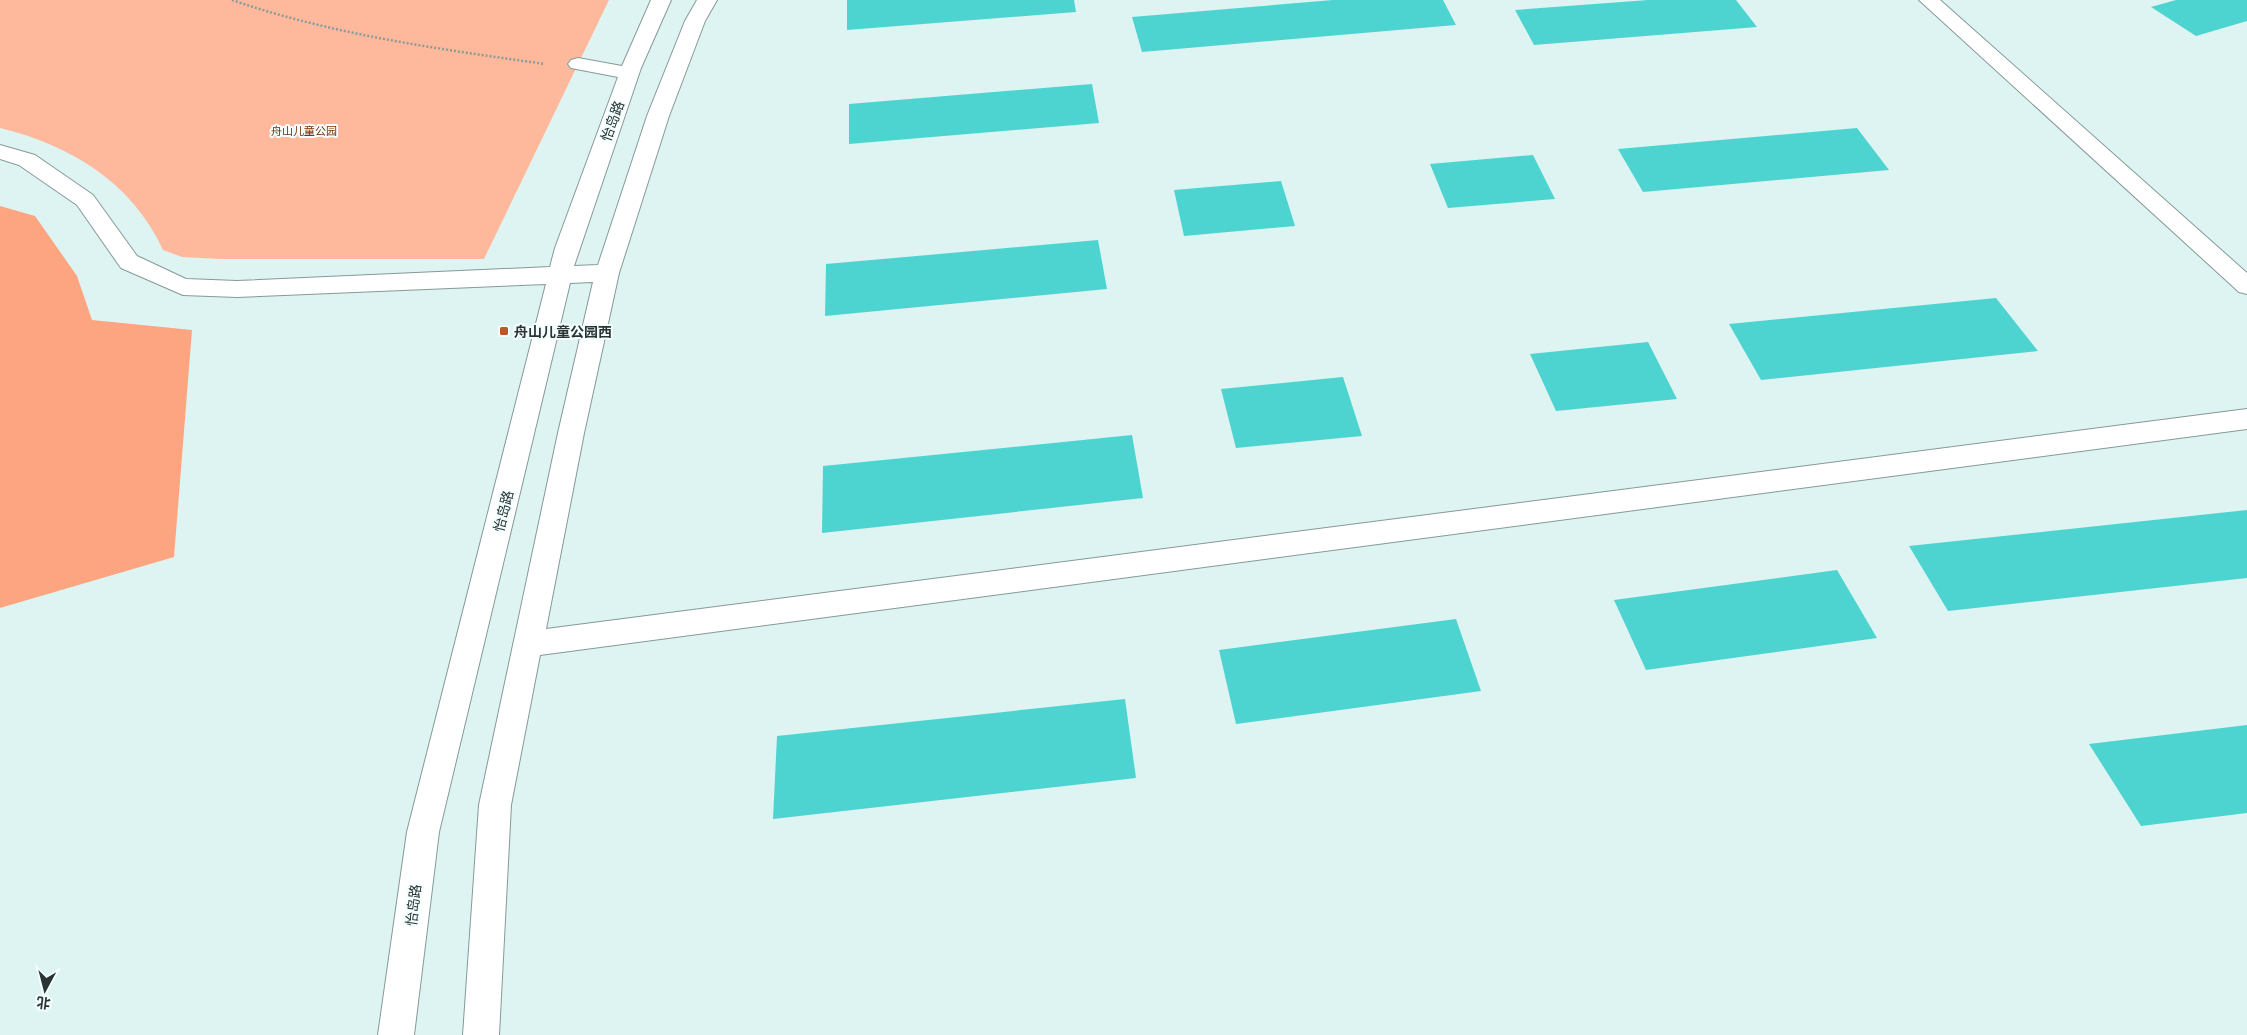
<svg xmlns="http://www.w3.org/2000/svg" width="2247" height="1035" font-family="'Open Sans','Noto Sans SC',sans-serif">
  <style>
    .green { fill: #feb99d }
    .forest { fill: #fca580 }
    .building { fill: #4ed4d0 }
    .lines { fill: none; stroke-linecap: round; stroke-linejoin: round }
    .minor-casing { stroke: #859998; stroke-width: 2 }
    .path { stroke: #8b9b9a; stroke-width: 2.5; stroke-dasharray: 2 2; stroke-linecap: butt }
    .minor { fill: #fff; fill-rule: evenodd }
    .poi-dot { fill: #bd5727; stroke: #f2fffe; stroke-width: 2 }
    .labels { text-anchor: middle; dominant-baseline: central; stroke-width: 4; stroke-linejoin: round; paint-order: stroke }
    .far-park-label { font-size: 11px; fill: #7c3006; stroke: #f2fffe }
    .street-label { font-size: 14px; fill: #2b3333; stroke: #f2fffe }
    .poi-label { font-size: 14px; font-weight: bold; fill: #2b3333; stroke: #f2fffe; text-anchor: start }
  </style>
  <rect width="100%" height="100%" fill="#def4f2"/>
  <path class="green" d="M0,0H609L484,259H220L182,257L163,250C132,182 70,145 0,128Z"/>
  <path class="forest" d="M0,206L35,216L77,276L92,320L192,330L174,557L0,608Z"/>
  <path class="building" d="M847,0H1074L1076,12L847,30Z
    M1333,0H1443L1456,25L1142,52L1132,17Z
    M1648,0H1736L1757,27L1534,45L1515,10Z
    M2176,0H2247V21L2196,36L2151,7Z
    M1092,84L1099,123L849,144V104Z
    M1857,128L1889,170L1643,192L1618,149Z
    M1533,155L1555,199L1448,208L1430,164Z
    M1281,181L1295,226L1184,236L1174,190Z
    M1098,240L1107,289L825,316L826,264Z
    M1996,298L2038,351L1761,380L1729,324Z
    M1648,342L1677,399L1556,411L1530,354Z
    M1343,377L1362,436L1236,448L1221,389Z
    M1132,435L1143,498L822,533L823,466Z
    M2247,510V578L1948,611L1909,546Z
    M1837,570L1877,638L1646,670L1614,600Z
    M1456,619L1481,691L1236,724L1219,650Z
    M1125,699L1136,778L773,819L777,736Z
    M2247,725V813L2141,826L2089,744Z"/>
  <g class="lines">
    <g class="minor-casing">
      <path id="minor" d="M651,0H671L641,68L574,266L598,265L647,116L685,21L697,0H717L705,21L669,116L619,273L584,433L546,629L2247,409V429L540,655L511,805L499,1035H463L479,805L558,433L593,282L570,283L439,832L414,1035H378L407,832L546,284L237,297L183,295L121,268L77,205L19,165L0,159V145L35,155L93,195L137,256L186,279L237,281L550,267L555,248L618,77L571,68L568,64L571,60L578,58L622,66Z
        M1919,0H1940L2247,273V294L2239,292Z"/>
    </g>
    <path class="path" d="M232,0C334,35 439,49 545,64"/>
    <use href="#minor" class="minor"/>
  </g>
  <rect class="poi-dot" x="499" y="326" width="10" height="10" rx="2.5"/>
  <g class="labels">
    <g class="far-park-label">
      <text x="304" y="130">舟山儿童公园</text>
    </g>
    <g class="street-label">
      <text transform="translate(612 121) rotate(-70)">怡岛路</text>
      <text transform="translate(503 511) rotate(-76)">怡岛路</text>
      <text transform="translate(413 905) rotate(-83)">怡岛路</text>
    </g>
    <g class="poi-label">
      <text x="514" y="331">舟山儿童公园西</text>
    </g>
  </g>
  <g transform="translate(45 990) rotate(187)" stroke="#f2fffe" stroke-width="4" paint-order="stroke">
  <path d="M0-4L9 19L0 12L-9 19Z" fill="#2b3333"/>
  <text y="-8" font-size="14" font-weight="bold" text-anchor="middle" fill="#2b3333">北</text>
  </g>
</svg>
